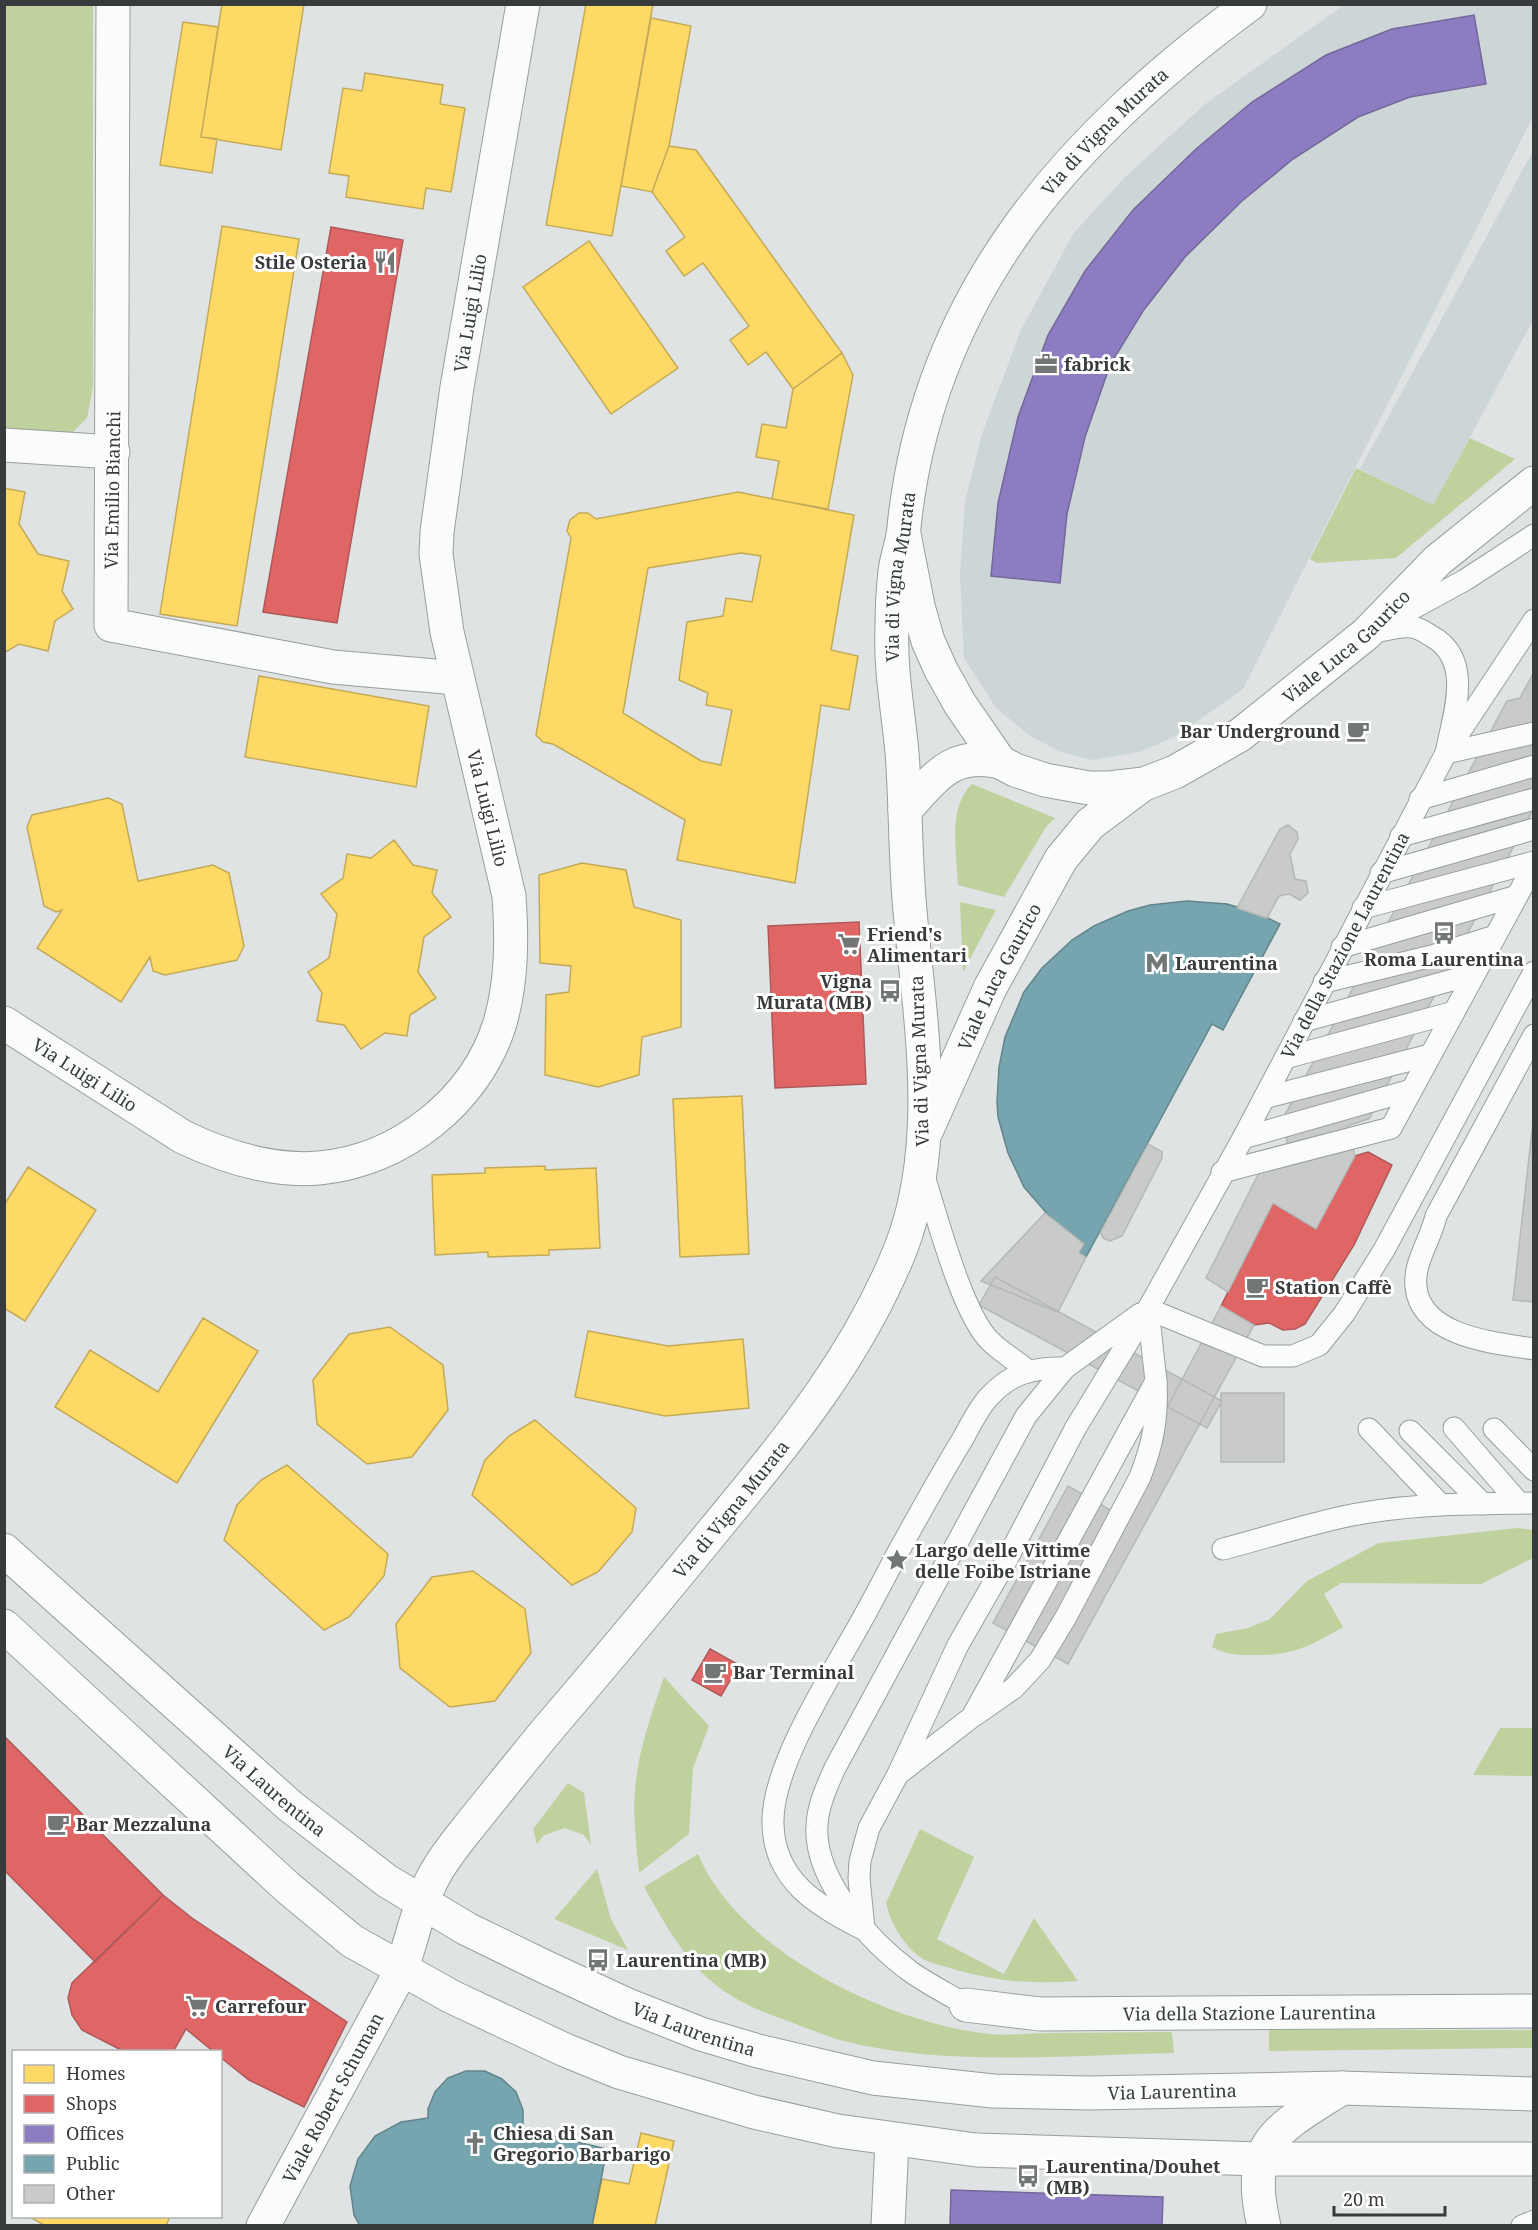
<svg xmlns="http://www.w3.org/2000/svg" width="1538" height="2230" font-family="'Noto Serif',serif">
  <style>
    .built { fill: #ccd6d6 }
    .green { fill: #bfd19d }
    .homes { fill: #ffd966; stroke: #c3aa59; stroke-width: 1.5; fill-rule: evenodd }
    .shops { fill: #e06666; stroke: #ae5959; stroke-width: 1.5 }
    .offices { fill: #8e7cc3; stroke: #74689a; stroke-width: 1.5 }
    .public { fill: #76a5af; stroke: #63858c; stroke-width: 1.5 }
    .building { fill: #c8cbca; stroke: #b5b8b7; stroke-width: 1.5 }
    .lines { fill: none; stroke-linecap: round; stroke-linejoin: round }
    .lane-casing { stroke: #9a9e9d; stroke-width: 23 }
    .street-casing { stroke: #9a9e9d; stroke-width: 35 }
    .secondary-casing { stroke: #9a9e9d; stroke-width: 35 }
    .lane { stroke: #fafbfb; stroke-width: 21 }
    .street { stroke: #fafbfb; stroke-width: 33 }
    .secondary { stroke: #fafbfb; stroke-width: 33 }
    .labels { text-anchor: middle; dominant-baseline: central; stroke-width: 6; stroke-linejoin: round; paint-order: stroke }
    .street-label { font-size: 18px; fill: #383b3b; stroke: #fff }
    .poi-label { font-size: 18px; font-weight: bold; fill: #383b3b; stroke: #fff; text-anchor: start }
  </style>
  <rect width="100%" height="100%" fill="#dfe3e3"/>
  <path class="built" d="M1344,5H1533V117L1243,689L1178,735L1140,752L1092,760L1061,752L1030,736L996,708L964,658L960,575L965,501L982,434L1021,330L1073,234L1125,177L1204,105Z
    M1533,151V320L1433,506L1360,469Z"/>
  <path class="green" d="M4,5H93V386L87,418L70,435L5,429Z
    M1470,438L1515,459L1396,558L1317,563L1310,559L1356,468L1433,505Z
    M972,784L1055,818L1046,827L1004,897L958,885C957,852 947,809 972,784Z
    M960,902L996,910L963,972Z
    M1518,1528L1533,1530V1558L1481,1584L1341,1583L1324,1594L1343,1627C1307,1648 1291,1656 1249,1655C1235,1655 1224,1654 1212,1647L1216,1634L1248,1628L1270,1619L1307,1581L1379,1543Z
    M664,1677L709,1726L693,1768L689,1834L639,1873C636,1841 632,1811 636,1780C640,1745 653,1710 664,1677Z
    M1500,1728H1533V1776L1473,1775Z
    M568,1783L584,1793L591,1845L584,1835L565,1828L544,1835L537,1844L533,1829Z
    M920,1829L974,1857L937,1939L1004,1974L1034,1918L1078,1981C1030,1984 996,1982 950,1968C939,1965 925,1962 916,1954C901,1941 890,1921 886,1903Z
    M698,1854C738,1951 889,2024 990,2034C1009,2036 1030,2033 1049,2033C1090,2033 1131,2032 1172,2032L1174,2053C1071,2055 945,2067 844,2041C827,2037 810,2029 793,2023C765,2013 740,2004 716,1985C684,1960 664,1922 644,1887Z
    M597,1869L611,1919L628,1950L554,1919Z
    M1269,2030H1533V2048L1269,2051Z"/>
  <path class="homes" d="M222,4H304L281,150L201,137Z
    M586,4H653L612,236L546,225Z
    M651,18L691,26L669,146L652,192L621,186Z
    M183,22L218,27L201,137L217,139L212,173L160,165Z
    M365,73L443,85L440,104L465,108L451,192L426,188L423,209L346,197L349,176L329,173L343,88L362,91Z
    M669,146L696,150L842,353L793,389L766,352L748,365L730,340L749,326L703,263L684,276L666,251L685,237L652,192Z
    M222,226L299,239L237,626L160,614Z
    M589,241L678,368L611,414L523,287Z
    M842,353L853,375L828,509L772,499L779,461L756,457L762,424L786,428L793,389Z
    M4,488L25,492L19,524L38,554L69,561L62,591L73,609L55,621L48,651L19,644L4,653Z
    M738,492L854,515L831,650L858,656L849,710L821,705L795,883L677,860L685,820L553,744L543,742L536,735L571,538L567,531L570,520L579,513H588L596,519ZM741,553L761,556L752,602L726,598L723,616L687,622L679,680L708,693L706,705L732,710L721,765L701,761L623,713L648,568Z
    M259,676L429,706L416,787L245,757Z
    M108,798L122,804L138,881L213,865L229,873L244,946L237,960L165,975L153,971L150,957L121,1002L37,948L62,910L56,912L44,906L27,827L32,815Z
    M394,840L413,865L437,870L432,893L451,917L424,937L418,972L436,998L410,1015L407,1036L385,1033L361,1049L344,1025L317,1021L322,993L308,972L329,958L337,914L321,894L343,878L347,854L371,858Z
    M582,863L626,870L634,907L681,920V1027L642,1037L639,1075L598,1087L545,1075L546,995L569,992L571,966L540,963L539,875Z
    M742,1096L749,1254L680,1257L673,1099Z
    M545,1166V1170L596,1168L600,1248L549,1250V1255L488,1257V1252L435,1255L432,1175L485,1173V1168Z
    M28,1167L96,1210L25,1321L4,1308V1205Z
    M203,1318L258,1351L177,1483L55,1407L90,1350L158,1392Z
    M390,1327L443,1365L448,1410L412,1457L367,1464L317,1424L313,1380L349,1334Z
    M588,1331L668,1346L743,1339L749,1408L665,1416L575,1397Z
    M535,1420L636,1508L632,1532L598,1572L572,1585L472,1495L485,1460L509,1436Z
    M287,1465L388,1554L384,1576L349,1617L324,1630L224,1540L237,1505L261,1480Z
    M473,1571L525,1609L531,1653L495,1701L450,1707L400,1668L396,1624L432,1577Z
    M641,2133L674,2141L655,2226H592L602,2179L629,2184Z
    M28,2216H170L166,2226H46Z"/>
  <path class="shops" d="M331,227L403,240L337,623L263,612Z
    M859,922L866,1084L775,1088L768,926Z
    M1368,1152L1392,1165L1354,1245L1305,1324L1295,1329L1283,1330L1269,1323L1254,1325L1221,1306L1273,1203L1316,1229L1355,1156Z
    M710,1649L739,1665L721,1696L692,1680Z
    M4,1736L163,1895L95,1962L4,1870Z
    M163,1895L192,1918L347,2022L304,2107L249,2080L220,2057V2052H214L186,2029L173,2052H125L82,2030L72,2015L68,1998L72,1983Z"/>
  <path class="offices" d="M1474,15L1486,84L1410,97L1358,117L1293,159L1242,201L1185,257L1143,311L1110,365L1085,437L1067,514L1060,583L991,576L998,503L1018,417L1048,335L1085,271L1133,210L1196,149L1252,102L1326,55L1392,29Z
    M951,2190L1163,2197L1162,2226H950Z"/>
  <path class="public" d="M1187,901L1227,904L1258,913L1280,924L1223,1030L1212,1024L1086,1257L1079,1253L1084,1244L1056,1224L1024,1187L1008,1153L998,1117L997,1102L999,1067L1005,1037L1024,992L1042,968L1072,940L1094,926L1128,911L1150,905Z
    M466,2071H485L502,2079L516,2092L523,2110V2129L607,2149L592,2226H360L354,2215L350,2186L358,2159L375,2136L401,2122L428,2118V2109L435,2092L448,2078Z"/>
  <path class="building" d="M1534,672V808L1369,1119L1347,1126L1352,1143L1293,1159L1281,1122L1507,701L1520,698Z
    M1288,825L1297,832L1298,839L1290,854L1295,879L1306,881L1308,893L1300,900L1289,894L1279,896L1267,918L1237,908L1280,829Z
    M1534,1113V1302L1513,1300Z
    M1352,1143L1355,1156L1316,1229L1273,1203L1228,1292L1206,1278L1270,1151Z
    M1148,1144L1162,1152V1158L1122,1236L1110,1241L1103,1238L1100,1233Z
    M1045,1213L1084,1244L1079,1253L1086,1257L1058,1312L981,1281Z
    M995,1277L1222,1401L1207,1428L979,1305Z
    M1221,1306L1254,1325L1068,1664L993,1623L1068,1486L1112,1511Z
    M1221,1393H1284V1462H1221Z"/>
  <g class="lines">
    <g class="lane-casing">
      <g id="lane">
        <path d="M1390,621L1465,580L1534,535"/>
        <path d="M1453,742L1534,620"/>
        <path d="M1446,753L1534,733"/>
        <path d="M1420,799L1534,766"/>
        <path d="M1401,836L1534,799"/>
        <path d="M1381,873L1534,829"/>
        <path d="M1363,908L1534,862"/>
        <path d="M1342,947L1517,896"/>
        <path d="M1324,982L1432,956L1495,936"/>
        <path d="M1304,1021L1474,974"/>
        <path d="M1534,1035L1436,1216C1431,1239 1413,1263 1416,1287C1421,1337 1496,1343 1534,1349"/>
        <path d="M1285,1058L1454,1012"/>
        <path d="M1264,1098L1430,1055"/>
        <path d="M1243,1138L1411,1090"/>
        <path d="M1222,1172L1391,1128L1534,865"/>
        <path d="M923,1173C936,1213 962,1314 990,1341C1001,1352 1015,1360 1027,1370"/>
        <path d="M1148,1309L1263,1356H1293L1319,1345L1344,1314L1384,1250L1534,972"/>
        <path d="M1454,1428L1519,1503"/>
        <path d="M1369,1429L1440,1504"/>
        <path d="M1494,1429L1534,1470"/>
        <path d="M1410,1431L1483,1504"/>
        <path d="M1223,1549C1261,1539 1299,1527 1338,1518C1402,1503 1468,1504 1534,1503"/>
        <path d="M975,1715L1014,1688L1040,1660L1066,1617L1140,1477C1153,1444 1158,1417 1156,1382"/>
        <path d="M901,1772L972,1717L1156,1381L1148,1309"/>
        <path d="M861,1928C817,1906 774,1880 773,1824C771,1769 827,1682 854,1634C869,1608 883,1581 897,1554C918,1516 939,1478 962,1440C970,1426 978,1409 988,1398C1010,1373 1034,1367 1065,1368"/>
        <path id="s1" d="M864,1929L859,1878L860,1861L869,1828L898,1774L958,1645L1005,1563L1075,1429L1148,1309L1243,1138L1446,753C1453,716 1474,661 1433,637C1426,633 1420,628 1412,627C1397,625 1380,632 1366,634"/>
        <path d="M966,2005C948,1994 928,1984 911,1972C870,1942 813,1879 817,1825C818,1805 827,1786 835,1768L1026,1416L1065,1368L1140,1314"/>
        <path d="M1522,2226L1534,2221"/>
      </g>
    </g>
    <g class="street-casing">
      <g id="street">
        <path d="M113,4L111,625L333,667L457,678"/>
        <path d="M4,445L113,452"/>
        <path id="s2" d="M904,534L918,606L928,641L941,670L960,704L1000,762L1015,770L1045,780L1089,788H1109L1144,784L1175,772L1240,735L1366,634L1438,560L1534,483"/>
        <path d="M905,810C936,777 951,751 1000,762"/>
        <path id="s3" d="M4,1023L183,1137C225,1157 272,1172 319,1168C400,1161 476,1101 500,1023C512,981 512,939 509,896L447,632L436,554L437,532L457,387L523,4"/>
        <path id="s4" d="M925,1134L990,988L1061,859L1090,824L1142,785"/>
        <path id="s5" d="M966,2005L1040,2014L1534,2011"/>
        <path id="s6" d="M263,2226L401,1971"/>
        <path d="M888,2226L892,2141"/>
      </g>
    </g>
    <g class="secondary-casing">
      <g id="secondary">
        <path id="s7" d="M4,1550L290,1806L387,1881L467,1929L543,1966L625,2004L701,2034L758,2051L873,2078L993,2091L1090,2093L1342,2088L1534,2094"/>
        <path d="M4,1626L287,1887L352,1941L452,1997L565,2050L619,2072L754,2112L838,2131L976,2150L1260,2159H1534"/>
        <path id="s8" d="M401,1971C412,1939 419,1903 435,1874C446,1854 461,1837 475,1819C501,1787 527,1754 554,1722C608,1659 661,1595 714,1530C788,1440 857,1358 901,1248C942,1141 920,1021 910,911C905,858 906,805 902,752C898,710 890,669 892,627C892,609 893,589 895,571C897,556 903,542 904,527C928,293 1068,138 1250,4"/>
        <path d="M1264,2226C1244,2141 1278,2129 1342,2088"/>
      </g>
    </g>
    <use href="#lane" class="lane"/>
    <use href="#street" class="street"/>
    <use href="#secondary" class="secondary"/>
  </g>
  <defs>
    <g id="restaurant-bare" transform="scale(1.8)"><path d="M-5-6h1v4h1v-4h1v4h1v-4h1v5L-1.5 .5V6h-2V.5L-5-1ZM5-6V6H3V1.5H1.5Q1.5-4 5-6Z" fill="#727676" stroke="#fff" stroke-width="2.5" paint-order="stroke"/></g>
    <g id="office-bare" transform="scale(1.8)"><path d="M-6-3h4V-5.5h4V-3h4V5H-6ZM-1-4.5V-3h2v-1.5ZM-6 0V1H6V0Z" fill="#727676" stroke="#fff" stroke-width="2.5" paint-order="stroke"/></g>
    <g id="cafe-bare" transform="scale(1.8)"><path d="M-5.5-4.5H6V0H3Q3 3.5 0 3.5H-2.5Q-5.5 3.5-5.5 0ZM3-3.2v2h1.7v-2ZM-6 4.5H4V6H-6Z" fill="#727676" stroke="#fff" stroke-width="2.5" paint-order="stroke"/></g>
    <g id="bus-bare" transform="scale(1.8)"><path d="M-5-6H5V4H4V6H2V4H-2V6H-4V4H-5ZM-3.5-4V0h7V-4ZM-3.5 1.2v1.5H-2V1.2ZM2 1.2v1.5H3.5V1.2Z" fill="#727676" stroke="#fff" stroke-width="2.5" paint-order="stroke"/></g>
    <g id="supermarket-bare" transform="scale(1.8)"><path d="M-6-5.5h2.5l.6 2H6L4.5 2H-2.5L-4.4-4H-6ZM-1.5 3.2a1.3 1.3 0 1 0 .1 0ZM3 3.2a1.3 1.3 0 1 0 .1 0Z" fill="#727676" stroke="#fff" stroke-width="2.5" paint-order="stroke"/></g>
    <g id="metro-bare" transform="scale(1.8)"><path d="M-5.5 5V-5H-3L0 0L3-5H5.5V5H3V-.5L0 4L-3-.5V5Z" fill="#727676" stroke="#fff" stroke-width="2.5" paint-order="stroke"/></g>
    <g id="sight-bare" transform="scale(1.8)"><path d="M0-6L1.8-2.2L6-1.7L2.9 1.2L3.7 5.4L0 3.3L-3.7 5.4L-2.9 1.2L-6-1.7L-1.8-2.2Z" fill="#727676" stroke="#fff" stroke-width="2.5" paint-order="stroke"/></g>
    <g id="church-bare" transform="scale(1.8)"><path d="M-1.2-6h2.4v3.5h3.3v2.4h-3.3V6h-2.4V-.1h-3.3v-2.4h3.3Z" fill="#727676" stroke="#fff" stroke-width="2.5" paint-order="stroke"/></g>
  </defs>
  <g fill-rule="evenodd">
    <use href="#restaurant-bare" x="385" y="262"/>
    <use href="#office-bare" x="1046" y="364"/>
    <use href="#cafe-bare" x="1358" y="731"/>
    <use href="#bus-bare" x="1444" y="933"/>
    <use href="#supermarket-bare" x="849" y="944"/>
    <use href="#metro-bare" x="1157" y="963"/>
    <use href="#bus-bare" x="890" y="991"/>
    <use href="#cafe-bare" x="1257" y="1287"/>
    <use href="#sight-bare" x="897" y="1560"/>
    <use href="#cafe-bare" x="715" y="1672"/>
    <use href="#cafe-bare" x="58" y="1824"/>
    <use href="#bus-bare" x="598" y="1960"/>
    <use href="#supermarket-bare" x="197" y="2006"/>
    <use href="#church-bare" x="475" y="2143"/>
    <use href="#bus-bare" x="1028" y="2176"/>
  </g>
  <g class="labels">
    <g class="street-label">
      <text stroke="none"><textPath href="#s8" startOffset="2066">Via di Vigna Murata</textPath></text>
      <text stroke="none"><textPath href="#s3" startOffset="1320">Via Luigi Lilio</textPath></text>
      <text transform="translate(112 490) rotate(-89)">Via Emilio Bianchi</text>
      <text stroke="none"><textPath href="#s8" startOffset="1562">Via di Vigna Murata</textPath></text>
      <text stroke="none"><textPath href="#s2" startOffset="646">Viale Luca Gaurico</textPath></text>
      <text transform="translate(488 808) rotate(76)">Via Luigi Lilio</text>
      <text stroke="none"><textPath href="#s1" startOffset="1106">Via della Stazione Laurentina</textPath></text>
      <text stroke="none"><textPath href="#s4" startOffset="174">Viale Luca Gaurico</textPath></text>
      <text transform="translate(919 1061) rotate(-92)">Via di Vigna Murata</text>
      <text stroke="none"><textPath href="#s3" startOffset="96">Via Luigi Lilio</textPath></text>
      <text stroke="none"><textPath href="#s8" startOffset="573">Via di Vigna Murata</textPath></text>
      <text stroke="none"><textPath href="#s7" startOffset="362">Via Laurentina</textPath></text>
      <text stroke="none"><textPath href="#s5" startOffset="284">Via della Stazione Laurentina</textPath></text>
      <text stroke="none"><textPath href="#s7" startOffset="848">Via Laurentina</textPath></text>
      <text stroke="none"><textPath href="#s7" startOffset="1334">Via Laurentina</textPath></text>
      <text stroke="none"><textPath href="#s6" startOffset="146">Viale Robert Schuman</textPath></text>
    </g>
    <g class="poi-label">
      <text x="367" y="262" text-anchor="end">Stile Osteria</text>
      <text x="1064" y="364">fabrick</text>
      <text x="1340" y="731" text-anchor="end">Bar Underground</text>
      <text x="867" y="934">Friend's<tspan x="867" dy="21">Alimentari</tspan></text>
      <text x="1444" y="959" text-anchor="middle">Roma Laurentina</text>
      <text x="1175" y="963">Laurentina</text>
      <text x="872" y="981" text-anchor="end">Vigna<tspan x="872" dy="21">Murata (MB)</tspan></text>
      <text x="1275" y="1287">Station Caffè</text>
      <text x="915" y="1550">Largo delle Vittime<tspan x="915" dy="21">delle Foibe Istriane</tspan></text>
      <text x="733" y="1672">Bar Terminal</text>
      <text x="76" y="1824">Bar Mezzaluna</text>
      <text x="616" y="1960">Laurentina (MB)</text>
      <text x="215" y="2006">Carrefour</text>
      <text x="493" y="2133">Chiesa di San<tspan x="493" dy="21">Gregorio Barbarigo</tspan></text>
      <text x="1046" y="2166">Laurentina/Douhet<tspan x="1046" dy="21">(MB)</tspan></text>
    </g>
  </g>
  <rect width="1538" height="2230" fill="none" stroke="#383b3b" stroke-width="12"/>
  <rect x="12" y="2050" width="210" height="168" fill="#ffffff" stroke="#afb1b1" stroke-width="1.5"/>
  <rect x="24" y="2065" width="30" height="18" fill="#ffd966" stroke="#afb1b1" stroke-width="1.5"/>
  <text x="66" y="2080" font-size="18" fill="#383b3b">Homes</text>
  <rect x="24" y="2095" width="30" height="18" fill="#e06666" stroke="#afb1b1" stroke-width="1.5"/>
  <text x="66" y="2110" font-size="18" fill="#383b3b">Shops</text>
  <rect x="24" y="2125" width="30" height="18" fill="#8e7cc3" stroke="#afb1b1" stroke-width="1.5"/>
  <text x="66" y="2140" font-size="18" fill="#383b3b">Offices</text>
  <rect x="24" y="2155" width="30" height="18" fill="#76a5af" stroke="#afb1b1" stroke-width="1.5"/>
  <text x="66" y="2170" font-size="18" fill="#383b3b">Public</text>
  <rect x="24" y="2185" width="30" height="18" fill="#c8cbca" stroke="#afb1b1" stroke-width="1.5"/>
  <text x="66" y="2200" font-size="18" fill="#383b3b">Other</text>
  <path d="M1334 2206v9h111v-9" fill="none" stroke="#383b3b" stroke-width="3"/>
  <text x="1343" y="2206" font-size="18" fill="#383b3b" stroke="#ffffff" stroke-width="4.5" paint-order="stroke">20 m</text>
</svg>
